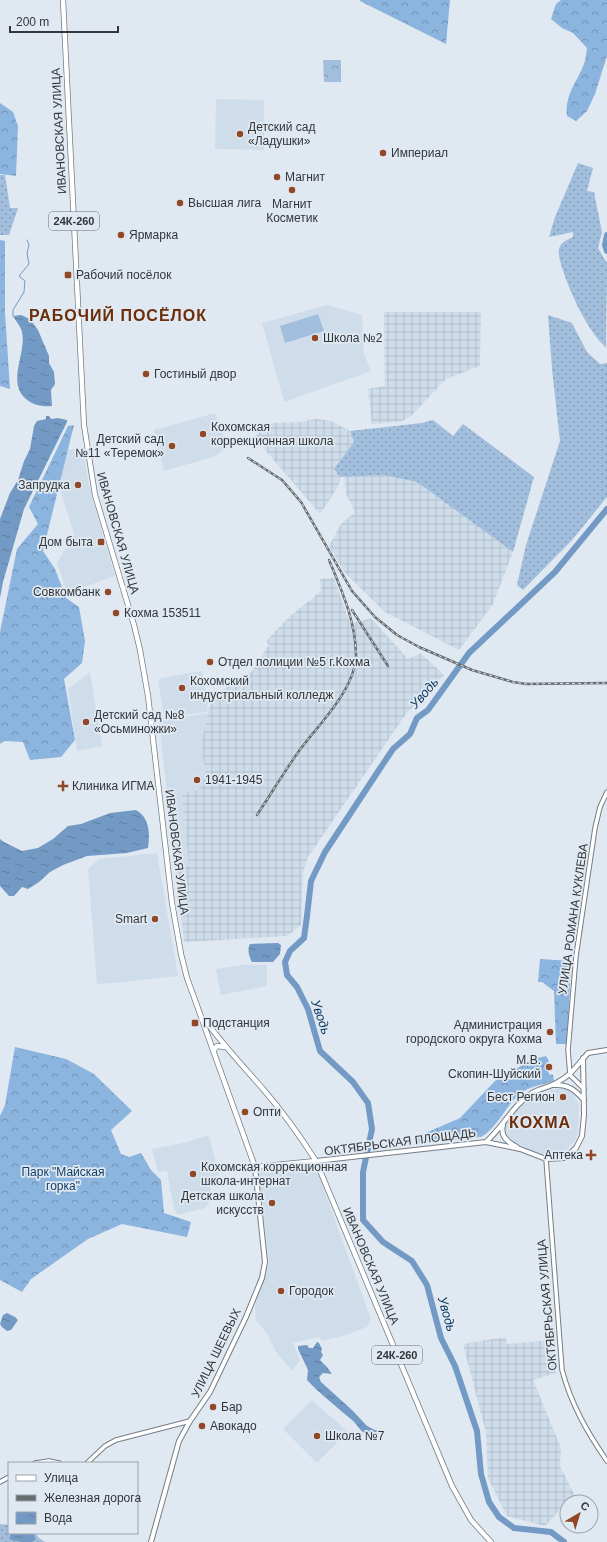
<svg xmlns="http://www.w3.org/2000/svg" width="607" height="1542" font-family="Helvetica,sans-serif">
  <style>
    .built { fill: #cfddeb }
    .industrial { fill: url(#industrial-grid) }
    .grass { fill: url(#grass-dots) }
    .forest { fill: url(#forest-crowns) }
    .park { fill: url(#park-crowns) }
    .pitch { fill: #a1bedd }
    .water { fill: url(#water-ripples) }
    .lines { fill: none; stroke-linecap: round; stroke-linejoin: round }
    .stream { stroke: #729ac4; stroke-width: 1 }
    .river { stroke: #729ac4; stroke-width: 6 }
    .tertiary-casing { stroke: #757d86; stroke-width: 5.5 }
    .secondary-casing { stroke: #757d86; stroke-width: 6 }
    .primary-casing { stroke: #757d86; stroke-width: 6 }
    .tertiary { stroke: #fff; stroke-width: 3.5 }
    .secondary { stroke: #fff; stroke-width: 4 }
    .primary { stroke: #fff; stroke-width: 4.5 }
    .rail-casing { stroke: #686d72; stroke-width: 2.5 }
    .rail { stroke: #e0e9f2; stroke-width: 1; stroke-dasharray: 3; stroke-linecap: butt }
    .poi-dot { fill: #904826; stroke: #e0e9f2; stroke-width: 1.5 }
    .labels { text-anchor: middle; dominant-baseline: central; stroke-width: 3.5; stroke-linejoin: round; paint-order: stroke }
    .shield { fill: #e0e9f2; stroke: #666b70; stroke-width: 1 }
    .shield-label { font-size: 11px; font-weight: bold; fill: #323539 }
    .poi-label { font-size: 12px; fill: #323539; stroke: #e0e9f2; text-anchor: start }
    .street-label { font-size: 12px; fill: #323539; stroke: #e0e9f2 }
    .park-label { font-size: 12px; fill: #123e66; stroke: #e0e9f2 }
    .water-label { font-size: 13px; font-style: italic; fill: #09365e; stroke: #e0e9f2 }
    .district-label { font-size: 16px; font-weight: bold; letter-spacing: 1px; fill: #6c2d0b; stroke: #e0e9f2 }
  </style>
  <defs>
    <pattern id="industrial-grid" width="8" height="8" patternUnits="userSpaceOnUse"><rect width="8" height="8" fill="#cfddeb"/><path d="M0 4h8M4 0v8" fill="none" stroke="#b2beca"/></pattern>
    <pattern id="grass-dots" width="8" height="8" patternUnits="userSpaceOnUse"><rect width="8" height="8" fill="#a1bedd"/><path d="M2 2h.1M6 6h.1" fill="none" stroke="#849bb4" stroke-width="1.8" stroke-linecap="round"/></pattern>
    <pattern id="forest-crowns" width="20" height="18" patternUnits="userSpaceOnUse"><rect width="20" height="18" fill="#8bb4df"/><path d="M2 6a3 3 0 1 1 6 0M12 15a3 3 0 1 1 6 0" fill="none" stroke="#7293b6"/></pattern>
    <pattern id="park-crowns" width="20" height="18" patternUnits="userSpaceOnUse"><rect width="20" height="18" fill="#a1bedd"/><path d="M2 6a3 3 0 1 1 6 0M12 15a3 3 0 1 1 6 0" fill="none" stroke="#849bb4"/></pattern>
    <pattern id="water-ripples" width="26" height="14" patternUnits="userSpaceOnUse"><rect width="26" height="14" fill="#729ac4"/><path d="M2 4q2-2 4 0t4 0M15 11q2-2 4 0t4 0" fill="none" stroke="#5e7ea0"/></pattern>
  </defs>
  <rect width="100%" height="100%" fill="#e0e9f2"/>
  <path class="built" d="M216,99L264,100V150L215,149Z
    M327,305L362,315L364,354L371,371L284,402L262,323Z
    M215,413L228,447L213,457L164,471L154,430Z
    M83,448L89,485L97,515L115,576L67,593L57,563L74,534L59,486L68,450Z
    M202,671L208,700L207,712L164,717L158,681L161,678Z
    M90,672L102,746L77,751L68,689Z
    M208,713L201,745L206,776L198,790L182,794L189,866L175,867L159,721Z
    M157,853L178,976L115,983L97,984L88,869L99,859Z
    M241,965H267V986L221,995L216,969Z
    M554,1089H565L574,1095L579,1105L578,1133L575,1141L566,1150L557,1153L545,1155L532,1151L509,1139L506,1135L504,1127L520,1105L527,1098Z
    M209,1135L219,1176L208,1179L213,1198L205,1208L178,1215L174,1210L167,1171L158,1172L152,1149L183,1143Z
    M309,1165L314,1167L319,1176L371,1319L367,1327L343,1336L321,1341L320,1337L293,1343L300,1360L292,1371L276,1352L268,1335L256,1320L255,1304L269,1263L258,1172L261,1169Z
    M312,1400L347,1431L339,1441L317,1463L283,1429Z"/>
  <path class="industrial" d="M384,312H481L480,366L446,379L411,416L402,421L372,424L368,389L385,386Z
    M317,419L331,421L350,431L354,442L334,469L340,477L339,485L320,514L254,437L270,423L300,422Z
    M383,475L417,482L513,552L493,604L459,650L385,612L345,573L329,546L341,524L355,512L346,494L344,476Z
    M334,578L350,624L371,618L408,659L421,653L444,675L406,714L308,857L303,873L301,925L287,936L184,942L175,867L189,866L182,794L198,790L206,776L201,745L211,698L252,671L269,645L266,641L288,618L321,591L320,579Z
    M506,1337L507,1344L551,1340L556,1373L533,1380L561,1448L560,1466L574,1494L545,1526L507,1516L488,1478L486,1433L463,1344Z"/>
  <path class="grass" d="M578,163L593,168L587,191L594,192L602,232L598,248L607,263L606,348C597,339 590,329 584,318C577,307 556,260 559,249C561,242 567,240 573,237V232L549,237L555,217Z
    M0,175H5L10,208H18L9,235H0Z
    M548,315L572,323L587,352L600,364L607,363V497L573,539L523,590L517,585L526,545L560,441L552,369Z
    M433,420L453,436L463,424L534,477L513,552L417,482L383,475L340,477L334,469L354,442L350,431L422,423Z
    M0,1524L9,1525V1533H35L39,1538L45,1542H0Z"/>
  <path class="forest" d="M360,0H450L446,44L360,1Z
    M561,0H607V56L595,94L587,111L576,121L567,116C564,96 577,82 584,64C586,59 586,53 587,48L573,33L562,28L551,19L556,4Z
    M0,103L13,112L18,126L16,176L0,174Z
    M0,240L5,241V313L10,389L0,386Z
    M74,425L43,551L55,569L66,598L79,607L85,641L82,663L64,679L75,740L61,757L30,760L23,742L4,741L0,744V632L17,549L38,524L29,507L68,426Z
    M540,959L571,961L567,1044H556L554,991L542,982H538Z
    M15,1047L66,1059L94,1074L132,1111L111,1130L121,1154L129,1157L141,1153L151,1170L161,1180L164,1213L191,1222L187,1237L122,1224L88,1239L31,1279L22,1292L0,1280V1116L5,1105Z
    M546,1056L549,1061L546,1064L549,1074L553,1075L554,1081C545,1084 532,1086 524,1091C506,1102 500,1126 481,1137L414,1143V1138L460,1118L495,1081L533,1059Z"/>
  <path class="park" d="M323,60H341V82H324Z"/>
  <path class="pitch" d="M318,314L324,331L285,343L280,326Z"/>
  <path class="water" d="M21,315L30,319L38,330L49,356V363L54,372L55,384L51,390L52,406C42,407 33,405 26,399C6,382 27,353 22,332C21,327 16,321 13,316Z
    M46,416H49L51,419L58,418L67,420V422L24,509L3,582L0,598V519L10,493L18,480L24,461L30,449L34,426L37,421L46,419Z
    M136,810C150,818 150,834 148,848L127,853L87,856L63,865L50,872L39,882L28,889L22,887L14,896H9L0,886V839L4,842L22,851L38,848L53,839L68,826L81,824L110,813Z
    M278,943L281,945L280,954L273,962H252C249,957 247,949 250,944Z
    M7,1313L15,1317L18,1320L11,1330L7,1331L2,1327L0,1324L3,1315Z
    M317,1342L319,1343L322,1349L321,1352L323,1355L320,1360L327,1367L332,1374L323,1373L319,1377L321,1382L352,1410L367,1426L375,1430L382,1431C378,1434 374,1436 368,1435C360,1432 358,1425 352,1420C337,1407 321,1395 307,1380L308,1370L298,1349V1346L307,1345L309,1348H313Z
    M10,1533H33L36,1539L32,1542H22L11,1540Z"/>
  <g class="lines">
    <path class="stream" d="M13,316V310L24,292L25,281L19,276L29,264L27,253L29,245L27,240"/>
    <path class="river" d="M607,235L605,245L607,251
      M564,1542L551,1532L514,1528L499,1517L489,1502L481,1474L477,1431L455,1366L441,1338L427,1285L412,1261L383,1242L363,1220V1172L372,1129L368,1103L353,1082L320,1051L308,1009L297,987L287,975L285,962L290,951L304,938L307,916L311,881L325,852L379,770L393,749L410,734L417,718L428,710L469,653L555,572L607,509"/>
    <g class="tertiary-casing">
      <path id="tertiary" d="M584,1089L570,1075L568,1050L576,956L595,828L600,807L607,792
        M546,1159L562,1370C571,1404 587,1432 607,1461
        M35,1463L49,1461L59,1463
        M87,1463L105,1446L116,1440L190,1421
        M0,1482L9,1477"/>
    </g>
    <g class="secondary-casing">
      <path id="secondary" d="M554,1085C568,1084 575,1090 584,1100
        M503,1125C500,1137 508,1142 517,1147
        M486,1142C503,1127 513,1105 532,1093C538,1089 546,1088 552,1085C571,1076 575,1068 588,1053L607,1050
        M316,1161L486,1142L520,1149L546,1159L564,1158L576,1148L582,1136L584,1115L583,1058
        M151,1542L179,1441L190,1421L210,1392L246,1317L262,1278L265,1262L255,1167"/>
    </g>
    <g class="primary-casing">
      <path id="primary" d="M63,0L84,425L95,495L134,625L140,650L148,696L172,903L181,954L187,978L195,1000L255,1167L316,1161
        M205,1020C223,1045 243,1066 263,1089C283,1112 300,1136 316,1161L452,1486L471,1520L491,1542
        M213,1051L217,1046L225,1047"/>
    </g>
    <use href="#tertiary" class="tertiary"/>
    <use href="#secondary" class="secondary"/>
    <use href="#primary" class="primary"/>
    <g class="rail-casing">
      <path id="rail" d="M248,458L282,480L301,502L352,591L375,617L397,635L419,647L472,670L513,682L526,684L607,683
        M352,610L388,666
        M257,815C271,794 284,772 299,751C318,725 355,690 356,656C356,622 342,591 329,560"/>
    </g>
    <use href="#rail" class="rail"/>
  </g>
  <g class="poi-dot">
    <circle cx="240" cy="134" r="4"/>
    <circle cx="383" cy="153" r="4"/>
    <circle cx="277" cy="177" r="4"/>
    <circle cx="292" cy="190" r="4"/>
    <circle cx="180" cy="203" r="4"/>
    <circle cx="121" cy="235" r="4"/>
    <rect x="64" y="271" width="8" height="8" rx="2"/>
    <circle cx="315" cy="338" r="4"/>
    <circle cx="146" cy="374" r="4"/>
    <circle cx="203" cy="434" r="4"/>
    <circle cx="172" cy="446" r="4"/>
    <circle cx="78" cy="485" r="4"/>
    <rect x="97" y="538" width="8" height="8" rx="2"/>
    <circle cx="108" cy="592" r="4"/>
    <circle cx="116" cy="613" r="4"/>
    <circle cx="210" cy="662" r="4"/>
    <circle cx="182" cy="688" r="4"/>
    <circle cx="86" cy="722" r="4"/>
    <circle cx="197" cy="780" r="4"/>
    <path d="M61 780h4v4h4v4h-4v4h-4v-4h-4v-4h4z"/>
    <circle cx="155" cy="919" r="4"/>
    <rect x="191" y="1019" width="8" height="8" rx="2"/>
    <circle cx="550" cy="1032" r="4"/>
    <circle cx="549" cy="1067" r="4"/>
    <circle cx="563" cy="1097" r="4"/>
    <circle cx="245" cy="1112" r="4"/>
    <path d="M589 1149h4v4h4v4h-4v4h-4v-4h-4v-4h4z"/>
    <circle cx="193" cy="1174" r="4"/>
    <circle cx="272" cy="1203" r="4"/>
    <circle cx="281" cy="1291" r="4"/>
    <circle cx="213" cy="1407" r="4"/>
    <circle cx="202" cy="1426" r="4"/>
    <circle cx="317" cy="1436" r="4"/>
  </g>
  <g class="labels">
    <g class="shield">
      <rect x="49" y="212" width="50" height="18" rx="3"/>
      <rect x="372" y="1346" width="50" height="18" rx="3"/>
    </g>
    <g class="shield-label">
      <text x="74" y="221">24К-260</text>
      <text x="397" y="1355">24К-260</text>
    </g>
    <g class="poi-label">
      <text x="248" y="127">Детский сад<tspan x="248" dy="14">«Ладушки»</tspan></text>
      <text x="391" y="153">Империал</text>
      <text x="285" y="177">Магнит</text>
      <text x="188" y="203">Высшая лига</text>
      <text x="292" y="204" text-anchor="middle">Магнит<tspan x="292" dy="14">Косметик</tspan></text>
      <text x="129" y="235">Ярмарка</text>
      <text x="76" y="275">Рабочий посёлок</text>
      <text x="323" y="338">Школа №2</text>
      <text x="154" y="374">Гостиный двор</text>
      <text x="211" y="427">Кохомская<tspan x="211" dy="14">коррекционная школа</tspan></text>
      <text x="164" y="439" text-anchor="end">Детский сад<tspan x="164" dy="14">№11 «Теремок»</tspan></text>
      <text x="70" y="485" text-anchor="end">Запрудка</text>
      <text x="93" y="542" text-anchor="end">Дом быта</text>
      <text x="100" y="592" text-anchor="end">Совкомбанк</text>
      <text x="124" y="613">Кохма 153511</text>
      <text x="218" y="662">Отдел полиции №5 г.Кохма</text>
      <text x="190" y="681">Кохомский<tspan x="190" dy="14">индустриальный колледж</tspan></text>
      <text x="94" y="715">Детский сад №8<tspan x="94" dy="14">«Осьминожки»</tspan></text>
      <text x="205" y="780">1941-1945</text>
      <text x="72" y="786">Клиника ИГМА</text>
      <text x="147" y="919" text-anchor="end">Smart</text>
      <text x="203" y="1023">Подстанция</text>
      <text x="542" y="1025" text-anchor="end">Администрация<tspan x="542" dy="14">городского округа Кохма</tspan></text>
      <text x="541" y="1060" text-anchor="end">М.В.<tspan x="541" dy="14">Скопин-Шуйский</tspan></text>
      <text x="555" y="1097" text-anchor="end">Бест Регион</text>
      <text x="253" y="1112">Опти</text>
      <text x="583" y="1155" text-anchor="end">Аптека</text>
      <text x="201" y="1167">Кохомская коррекционная<tspan x="201" dy="14">школа-интернат</tspan></text>
      <text x="264" y="1196" text-anchor="end">Детская школа<tspan x="264" dy="14">искусств</tspan></text>
      <text x="289" y="1291">Городок</text>
      <text x="221" y="1407">Бар</text>
      <text x="210" y="1426">Авокадо</text>
      <text x="325" y="1436">Школа №7</text>
    </g>
    <g class="street-label">
      <text transform="translate(59 131) rotate(-93)">ИВАНОВСКАЯ УЛИЦА</text>
      <text transform="translate(118 533) rotate(74)">ИВАНОВСКАЯ УЛИЦА</text>
      <text transform="translate(177 852) rotate(83)">ИВАНОВСКАЯ УЛИЦА</text>
      <text transform="translate(573 919) rotate(-82)">УЛИЦА РОМАНА КУКЛЕВА</text>
      <text transform="translate(400 1142) rotate(-7)">ОКТЯБРЬСКАЯ ПЛОЩАДЬ</text>
      <text transform="translate(371 1266) rotate(67)">ИВАНОВСКАЯ УЛИЦА</text>
      <text transform="translate(547 1305) rotate(-95)">ОКТЯБРЬСКАЯ УЛИЦА</text>
      <text transform="translate(216 1353) rotate(-64)">УЛИЦА ШЕЕВЫХ</text>
    </g>
    <g class="park-label">
      <text x="63" y="1172">Парк "Майская<tspan x="63" dy="14">горка"</tspan></text>
    </g>
    <g class="water-label">
      <text transform="translate(424 693) rotate(-49)">Уводь</text>
      <text transform="translate(321 1017) rotate(71)">Уводь</text>
      <text transform="translate(447 1314) rotate(74)">Уводь</text>
    </g>
    <g class="district-label">
      <text x="118" y="315">РАБОЧИЙ ПОСЁЛОК</text>
      <text x="540" y="1122">КОХМА</text>
    </g>
  </g>
  <rect x="8" y="1462" width="130" height="72" fill="#e0e9f2" stroke="#9aa1a8"/>
  <rect x="16" y="1475" width="20" height="6" fill="#ffffff" stroke="#9aa1a8"/>
  <text x="44" y="1482" font-size="12" fill="#323539">Улица</text>
  <rect x="16" y="1495" width="20" height="6" fill="#686d72" stroke="#9aa1a8"/>
  <text x="44" y="1502" font-size="12" fill="#323539">Железная дорога</text>
  <rect x="16" y="1512" width="20" height="12" fill="url(#water-ripples)" stroke="#9aa1a8"/>
  <text x="44" y="1522" font-size="12" fill="#323539">Вода</text>
  <g transform="translate(579 1514) rotate(38)"><circle r="19" fill="#e0e9f2" stroke="#9aa1a8"/>
  <path d="M0-3L7 15L0 10L-7 15Z" fill="#904826"/>
  <text y="-6" font-size="11" font-weight="bold" text-anchor="middle" fill="#323539">С</text>
  </g>
  <path d="M10 26v6h108v-6" fill="none" stroke="#323539" stroke-width="2"/>
  <text x="16" y="26" font-size="12" fill="#323539" stroke="#e0e9f2" stroke-width="3" paint-order="stroke">200 m</text>
</svg>
